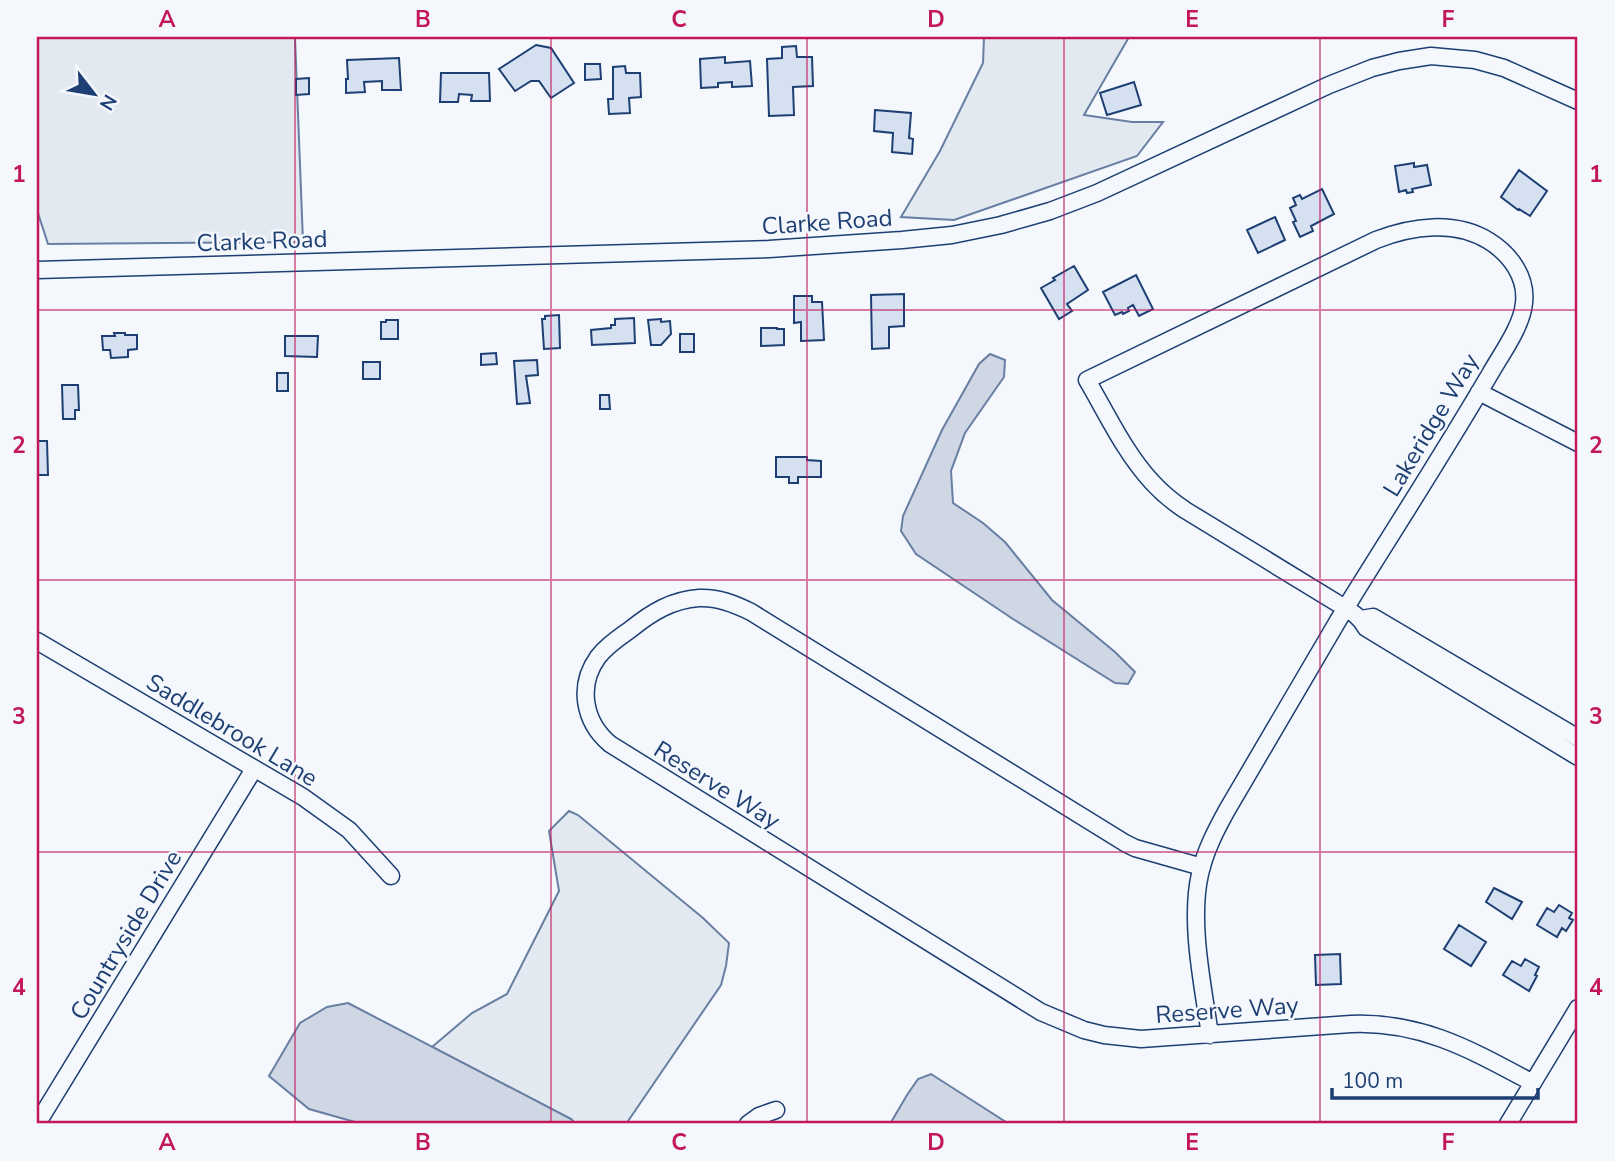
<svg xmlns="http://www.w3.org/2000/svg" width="1615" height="1161" font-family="'Nunito Sans',sans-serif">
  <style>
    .green { fill: #e3e9f0; stroke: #687fa3; stroke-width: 2 }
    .water { fill: #cfd7e4; stroke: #687fa3; stroke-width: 2 }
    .building { fill: #d5e0f0; stroke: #1d3f73; stroke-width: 2 }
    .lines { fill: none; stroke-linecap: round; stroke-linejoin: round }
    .minor-casing { stroke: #1d3f73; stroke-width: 19 }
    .minor { stroke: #f4f7fb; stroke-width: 16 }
    .grid { fill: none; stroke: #c2185b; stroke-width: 2; stroke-opacity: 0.55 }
    .labels { text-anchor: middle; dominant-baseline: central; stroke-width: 5; stroke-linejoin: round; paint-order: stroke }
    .street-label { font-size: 24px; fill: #1d3f73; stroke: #f4f7fb }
    .neatline { fill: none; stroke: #c2185b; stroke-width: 2.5 }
    .grid-label { font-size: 23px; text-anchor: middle; font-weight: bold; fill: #c2185b }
  </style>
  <rect width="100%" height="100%" fill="#f4f7fb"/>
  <path class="green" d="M37,37H295L303,242L48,244L37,210Z
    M984,37H1129L1084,115L1132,122H1163L1137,156L954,220L901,217L940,151L983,63Z
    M569,811L578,815L703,918L729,943L726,966L721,985L626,1124H576L571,1119L432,1047L472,1013L507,994L559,891L549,831Z"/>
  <path class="water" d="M990,354L1005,360L1004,377L965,433L951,471L953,503L983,523L1005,542L1052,600L1115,652L1135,672L1128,684L1115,683L1013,619L916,554L901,531L903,516L942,430L979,364Z
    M348,1003L571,1119L576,1124H362L309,1109L269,1076L300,1023L327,1007Z
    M931,1074L1009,1124H890L907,1095L918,1079Z"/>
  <path class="building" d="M536,45L551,48L574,83L551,98L539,81H531L515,91L499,69Z
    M796,46L797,57H812L813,86L793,87L794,115L769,116L767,59L782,58V47Z
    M725,57V63L750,61L752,86L732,87V82L718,83V87L701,88L700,59Z
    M399,58L401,90H382V81L364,82L365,92L346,93V79H348L347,60Z
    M585,64H600L601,79L585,80Z
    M625,66L626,73H640L641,97L629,98L630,113L609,114L608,99H613V67Z
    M441,73H489L490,101H471L472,95L459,94L458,102H440Z
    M309,78V94L296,95V79Z
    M1134,82L1141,105L1107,115L1100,93Z
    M875,110L911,113L909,138L913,139L912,154L892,152L893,133L874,131Z
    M1414,163V167L1427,165L1431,185L1412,189L1413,192L1407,193L1406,190L1399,192L1395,166Z
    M1519,170L1547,191L1530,216L1519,209L1518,210L1501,197Z
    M1322,189L1334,214L1311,226L1313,231L1300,237L1293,222L1296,221L1290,208L1296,205L1293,198L1300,195L1302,199Z
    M1275,217L1285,240L1258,253L1247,230Z
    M1074,266L1088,290L1067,304L1072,311L1059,319L1041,288L1055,280L1053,278Z
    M1136,275L1153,309L1139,316L1133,305L1128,308L1129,311L1123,314L1122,312L1115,315L1103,292Z
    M904,294V326L889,327V348L872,349L871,295Z
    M794,296H812V302H822L824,340L801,341V322L794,323Z
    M559,315L560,348L544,349L542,319H545V316Z
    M634,318L635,343L592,345L591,330L611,328V325H615V319Z
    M661,319V322L670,321L671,334L661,345H651L648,320Z
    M386,320H398V339H381V322H386Z
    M761,328H777V329H784V345L761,346Z
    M114,333H125V335H137V349L128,350V357L111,358L110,350H103L102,336H115Z
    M680,334H694V352H680Z
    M285,336H318L317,357L285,356Z
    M496,353L497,364L481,365V354Z
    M537,360L538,375L526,376L530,403L517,404L514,361Z
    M363,362H380V379H363Z
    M277,373H288V391H277Z
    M62,385H78L79,410H75V419H63Z
    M600,395H609L610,409H600Z
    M37,441H47L48,475H37Z
    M776,457H807V460L821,461V477H798V483H789V477H776Z
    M1494,888L1522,902L1512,919L1486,902Z
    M1559,905L1572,913L1569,918L1573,920L1566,931L1562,928L1557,937L1537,925L1547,908L1554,912Z
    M1459,925L1486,942L1471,966L1444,949Z
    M1340,954L1341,984L1316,985L1315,955Z
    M1525,959L1539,967L1535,975L1537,976L1529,991L1503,975L1512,961L1521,966Z"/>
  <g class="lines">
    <g class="minor-casing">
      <path id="minor" d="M37,270L769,249L902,240L952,235L1001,225L1050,211L1097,193L1329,85L1372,68L1399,61L1431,56L1475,60L1504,68L1578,101
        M1479,392L1578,443
        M1361,619L1373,617L1578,738
        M37,641L303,797L349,830L391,876
        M1202,867L1135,848L1125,843L751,612C735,604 718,597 699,598C672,600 652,612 631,629C620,637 607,645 598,657C577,686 584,722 610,744L1041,1012L1084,1030L1104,1035L1141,1039L1351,1024C1422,1021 1473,1051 1533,1083
        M1210,1035C1203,986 1189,922 1200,874C1205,851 1216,830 1227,810L1339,619L1353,596C1399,522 1446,449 1490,374C1502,353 1522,326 1524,303C1527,277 1510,254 1489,241C1455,220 1412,226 1376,240L1087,380C1107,414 1125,453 1152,482C1162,493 1173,502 1185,510L1337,603C1350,611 1359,615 1366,628L1578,757
        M37,1124L254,769
        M748,1124L759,1116L776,1110
        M1508,1124L1578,1008"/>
    </g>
    <use href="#minor" class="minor"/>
  </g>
  <path class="grid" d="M295,37V1124M551,37V1124M807,37V1124M1064,37V1124M1320,37V1124M37,310H1578M37,580H1578M37,852H1578"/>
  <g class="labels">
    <g class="street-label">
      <text transform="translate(827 222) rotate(-4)">Clarke Road</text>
      <text transform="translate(262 241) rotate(-2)">Clarke Road</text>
      <text transform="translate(1431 425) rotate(-59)">Lakeridge Way</text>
      <text transform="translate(232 730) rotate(31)">Saddlebrook Lane</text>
      <text transform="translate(717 785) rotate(32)">Reserve Way</text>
      <text transform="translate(126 935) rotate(-59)">Countryside Drive</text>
      <text transform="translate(1227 1010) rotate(-4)">Reserve Way</text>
    </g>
  </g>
  <rect width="1615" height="1161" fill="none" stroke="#f4f7fb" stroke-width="77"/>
  <g transform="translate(94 94) rotate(121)" stroke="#f4f7fb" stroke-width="5" paint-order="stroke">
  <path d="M0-5L12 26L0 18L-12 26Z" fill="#1d3f73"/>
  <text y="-10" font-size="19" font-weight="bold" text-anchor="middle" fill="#1d3f73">N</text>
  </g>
  <path d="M1332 1088v10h206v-10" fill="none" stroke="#1d3f73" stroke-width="3.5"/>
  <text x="1342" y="1088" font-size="21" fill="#1d3f73" stroke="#f4f7fb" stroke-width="5" paint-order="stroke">100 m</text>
  <rect x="38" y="38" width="1538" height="1084" class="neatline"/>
  <g class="grid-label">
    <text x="167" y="27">A</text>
    <text x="423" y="27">B</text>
    <text x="679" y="27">C</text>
    <text x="936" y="27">D</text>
    <text x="1192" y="27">E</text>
    <text x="1448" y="27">F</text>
    <text x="19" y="182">1</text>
    <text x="1596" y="182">1</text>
    <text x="19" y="453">2</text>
    <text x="1596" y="453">2</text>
    <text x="19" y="724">3</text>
    <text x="1596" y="724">3</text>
    <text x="19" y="995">4</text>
    <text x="1596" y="995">4</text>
    <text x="167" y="1150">A</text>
    <text x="423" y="1150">B</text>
    <text x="679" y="1150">C</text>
    <text x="936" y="1150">D</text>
    <text x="1192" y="1150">E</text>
    <text x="1448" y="1150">F</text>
  </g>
</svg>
